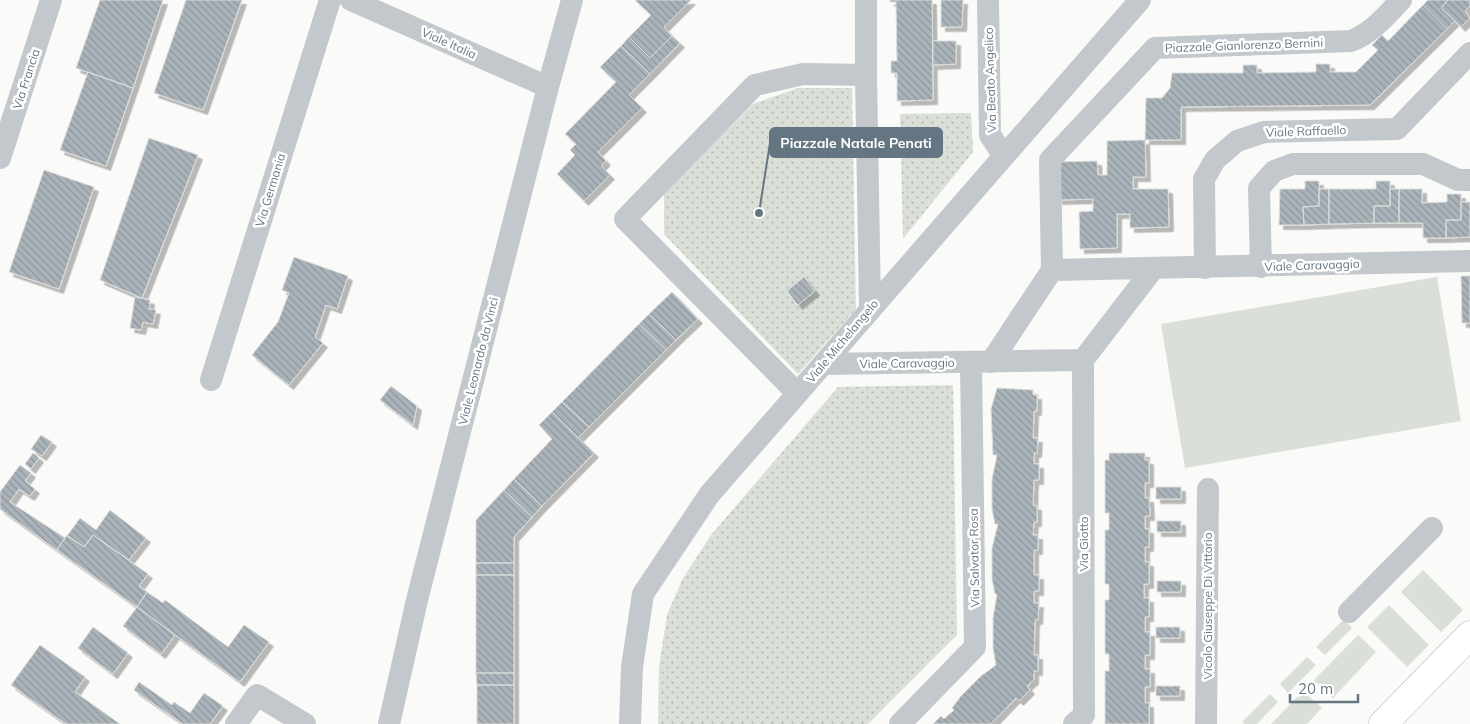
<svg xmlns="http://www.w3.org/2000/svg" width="1470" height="724" font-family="Mulish,sans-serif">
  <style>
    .green { fill: #dadfd7 }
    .park { fill: url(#park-dots) }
    .building { fill: url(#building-back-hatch); stroke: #dcdcda; filter: url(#shadow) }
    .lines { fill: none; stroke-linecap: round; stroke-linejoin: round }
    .major-casing { stroke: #b5babe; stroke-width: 29 }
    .minor { stroke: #c3c8cc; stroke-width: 22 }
    .major { stroke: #fff; stroke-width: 28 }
    .labels { text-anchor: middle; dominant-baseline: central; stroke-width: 5; stroke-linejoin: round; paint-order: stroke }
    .street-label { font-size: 12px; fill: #657683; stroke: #fff }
    .leader { fill: none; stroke: #657683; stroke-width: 2 }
    .callout-dot { fill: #657683; stroke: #fff; stroke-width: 2 }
    .callout { fill: #657683; stroke: #657683; stroke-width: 2 }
    .callout-label { font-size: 14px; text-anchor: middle; font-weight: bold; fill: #fff }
  </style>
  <defs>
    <pattern id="park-dots" width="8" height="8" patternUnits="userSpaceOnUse" patternTransform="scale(1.25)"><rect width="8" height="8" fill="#dadfd7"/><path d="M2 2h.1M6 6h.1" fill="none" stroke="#b4b9b4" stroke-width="1.8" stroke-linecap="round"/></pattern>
    <pattern id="building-back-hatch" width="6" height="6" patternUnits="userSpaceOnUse" patternTransform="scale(1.25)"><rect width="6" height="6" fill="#aab3b9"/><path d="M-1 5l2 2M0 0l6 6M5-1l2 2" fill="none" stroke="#8e969c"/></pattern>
    <filter id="shadow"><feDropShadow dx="4.5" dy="4.5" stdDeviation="0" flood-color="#0004"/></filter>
  </defs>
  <rect width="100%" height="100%" fill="#fafaf8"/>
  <path class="green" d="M1437,277L1461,421L1185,468L1161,324Z
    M1423,570L1463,610L1441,632L1401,592Z
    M1389,605L1429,645L1407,667L1367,627Z
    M1344,619L1352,628L1325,655L1316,647Z
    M1358,635L1376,652L1333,698L1314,680Z
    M1307,657L1316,665L1288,693L1280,684Z
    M1303,691L1322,708L1307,724H1271Z
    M1270,694L1278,702L1257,724H1245L1242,722Z"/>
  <path class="park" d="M798,88H852L856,309L798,374L664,234V192L753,104Z
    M971,113L973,152L903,239L900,114Z
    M953,385L957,635L868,724H658L659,666L667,615L682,580L711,535L838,387Z"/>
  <path class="building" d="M100,0H163L133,88L76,68Z
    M186,0H242L203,110L154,93Z
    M635,0H691L664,27L672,36L650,58L629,37L651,15Z
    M890,0H932L933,100L897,101V73H891V61H897L896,2H890Z
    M941,0H963L962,27H941Z
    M1428,0H1448L1441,8L1455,21L1447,29L1423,5Z
    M1448,0H1470V6L1465,11L1470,18L1461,27L1441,8Z
    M1423,5L1447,29L1370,105L1181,107V140H1145L1146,98H1162L1170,88L1172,73H1243V65H1257V73L1316,72V64H1330V72H1356L1378,50L1372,45L1382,35L1388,41Z
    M672,36L680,43L650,74L621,46L629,37L650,58Z
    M933,41H956V64L933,65Z
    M621,46L650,74L629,95L642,108L598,152L606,161L601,166L610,175L584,201L557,174L575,155L570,150L576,144L565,134L616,82L600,67Z
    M88,72L133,88L106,166L60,150Z
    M149,138L198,155L142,298L100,280Z
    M1145,140L1146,177H1133V189H1168L1169,227L1130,228V214H1117V248L1080,249L1079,212L1093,211V199L1058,200L1057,162L1097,161L1098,175H1107V141Z
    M44,170L94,187L59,289L9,272Z
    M1305,181H1319V206L1303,207L1304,225H1279L1280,189H1305Z
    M1376,181H1390V206H1374V223L1329,224V189H1376Z
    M1319,189H1329V224L1304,225L1303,207L1319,206Z
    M1390,189H1399V223H1374V206H1390Z
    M1399,189H1422V203L1447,202V194H1461V220H1446V238H1423V223H1399Z
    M1461,202H1470V237L1446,238V220H1461Z
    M294,257L348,276L337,309L326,305L315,337L323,343L289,385L252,355L278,322L289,293L282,290Z
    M1461,276H1470V323H1462Z
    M804,277L815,291L798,305L787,291Z
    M672,292L698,319L676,340L649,314Z
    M135,297L150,300L149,309L156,310L153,324L143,322L141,330L130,328Z
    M649,314L676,340L666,350L639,324Z
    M639,324L666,350L589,427L562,402Z
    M391,386L417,406L413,425L380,400Z
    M997,388L1033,390V395H1037V411H1034L1033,438H1038L1037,453H1034V464H1039V480H1034L1033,505L1037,506V522H1034L1033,535H1038V550H1034V575H1039V591H1034V603H1039L1038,620H1035L1034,655H1038V671H1034V680L1027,686L1030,690L1019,701L1016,698L991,724H933L941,716L944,719L954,710L952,708L961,696L981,676L996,665L993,648V618L997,594H995L992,579V548L998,524H995L992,509V479L997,455H993L991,409Z
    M562,402L589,427L578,438L552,412Z
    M552,412L594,453L542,506L514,479L552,439L539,425Z
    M41,435L52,442L42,456L31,449Z
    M33,453L39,458L31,469L25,464Z
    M1109,453H1145V460H1149V483H1145V498H1149L1150,516H1145V529H1149V547H1145V562H1149V584H1144V598H1149V617H1145V632H1150V655H1145V669H1150V687H1145V703H1149V724H1105V671H1109V654H1105V600H1109V584H1105V530H1109V513H1105V460H1109Z
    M20,465L31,473L25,481L35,489L30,496L19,489L10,502L65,538L57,550L0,509V492Z
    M514,479L542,506L532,517L504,490Z
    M1156,487H1181V499H1156Z
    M504,490L532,517L514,537V563H476V520Z
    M110,510L146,538L129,560L93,535L84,547L67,536L80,518L96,530Z
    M1157,521H1181V532H1157Z
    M67,535L84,547L93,535L148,574L139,586L147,592L137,607L57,550Z
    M476,563H514V575H476Z
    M476,575H514V673H476Z
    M1157,581H1181V592H1157Z
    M147,592L163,603L165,600L228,647L244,625L269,642L240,682L137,607Z
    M137,607L175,635L161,654L123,626Z
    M93,627L128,653L113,674L78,648Z
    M1156,627H1180V638H1156Z
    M40,645L85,677L75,692L120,724H66L11,685Z
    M476,673H514V685H477Z
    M139,682L172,705L174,702L190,713L204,693L223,706L210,724H183L134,690Z
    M477,685H514V724H477Z
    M1156,686H1180V696H1156Z"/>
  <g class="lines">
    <g class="major-casing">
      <path id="major" d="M1383,724L1470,635"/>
    </g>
    <path class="minor" d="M351,0L548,87
      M988,0L990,135L1003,155
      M866,75L870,307
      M0,158L51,0
      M1261,267L1259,188L1274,171L1293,164H1423L1458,180H1470
      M1205,268L1204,179L1215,160L1237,141L1264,132L1397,129L1470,53
      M1052,270L1050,160L1155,48L1351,41C1372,33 1386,16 1401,0
      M991,362L1052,270L1470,261
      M824,364L1083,360L1153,269
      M211,380L330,0
      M797,393L625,219L755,85L803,74L866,75V0
      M1349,612L1432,528
      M236,724L257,695L305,724
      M389,724L417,600L548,87L572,0
      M630,724L632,667L643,594L709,495L1140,0
      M900,724L975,647L971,362
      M1074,724L1084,715L1083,360
      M1206,724L1208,489"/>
    <use href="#major" class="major"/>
  </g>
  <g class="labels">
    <g class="street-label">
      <text transform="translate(449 43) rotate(24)">Viale Italia</text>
      <text transform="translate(1244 45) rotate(-2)">Piazzale Gianlorenzo Bernini</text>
      <text transform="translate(26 79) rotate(-72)">Via Francia</text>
      <text transform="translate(990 80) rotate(-92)">Via Beato Angelico</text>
      <text transform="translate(1306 131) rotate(-2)">Viale Raffaello</text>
      <text transform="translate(270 190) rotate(-73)">Via Germania</text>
      <text transform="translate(1312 265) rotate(-2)">Viale Caravaggio</text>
      <text transform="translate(842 341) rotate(-50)">Viale Michelangelo</text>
      <text transform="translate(478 361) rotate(-76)">Viale Leonardo da Vinci</text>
      <text transform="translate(907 363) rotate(-1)">Viale Caravaggio</text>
      <text transform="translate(1083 544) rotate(-90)">Via Giotto</text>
      <text transform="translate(974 558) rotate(-91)">Via Salvator Rosa</text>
      <text transform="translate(1207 606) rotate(-90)">Vicolo Giuseppe Di Vittorio</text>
    </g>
  </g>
  <path class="leader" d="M759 213L770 143"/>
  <circle class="callout-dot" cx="759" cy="213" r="5"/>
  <rect class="callout" x="770" y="128" width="172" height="29" rx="5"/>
  <g class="callout-label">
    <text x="856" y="148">Piazzale Natale Penati</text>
  </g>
  <path d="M1290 694v8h68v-8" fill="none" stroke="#657683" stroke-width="2.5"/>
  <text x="1298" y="694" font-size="15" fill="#657683" stroke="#ffffff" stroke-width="4" paint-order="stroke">20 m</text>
</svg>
